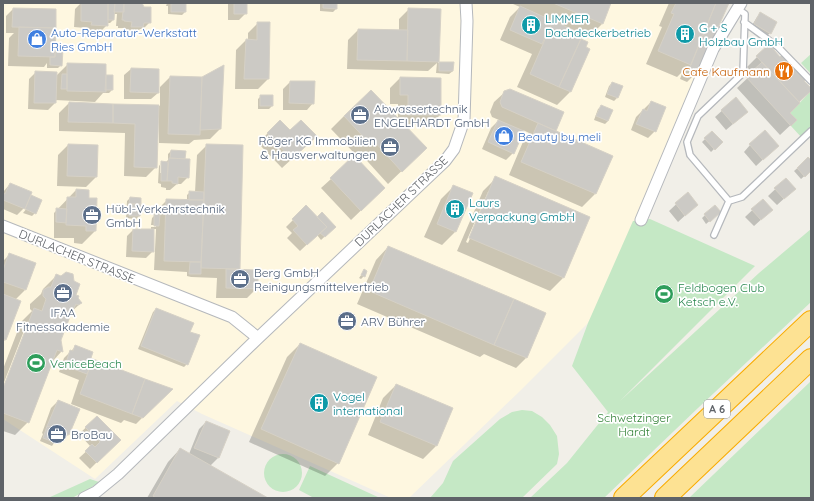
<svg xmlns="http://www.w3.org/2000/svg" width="814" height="501" font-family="Quicksand,sans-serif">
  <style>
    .commercial { fill: #fef7e0 }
    .green { fill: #c5e8c5 }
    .shadow { fill: #0003; fill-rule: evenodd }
    .building { fill: #cccac5; stroke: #d6d1c6 }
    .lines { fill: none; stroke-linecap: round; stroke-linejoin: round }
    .service-casing { stroke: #b5b8bc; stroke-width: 8 }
    .minor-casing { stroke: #b5b8bc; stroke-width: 13 }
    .motorway-casing { stroke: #f9ab00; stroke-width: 22 }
    .service { stroke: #fff; stroke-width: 5.5 }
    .minor { stroke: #fff; stroke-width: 11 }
    .motorway { stroke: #fde293; stroke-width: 20 }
    .labels { text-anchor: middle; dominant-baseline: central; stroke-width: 3.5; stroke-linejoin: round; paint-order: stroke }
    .shield { fill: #fff; stroke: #8f9295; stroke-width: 1 }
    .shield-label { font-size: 11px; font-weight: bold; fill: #5f6368 }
    .culture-label { font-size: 12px; fill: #0d838f; stroke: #fff; text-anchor: start }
    .shop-label { font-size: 12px; fill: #366cbe; stroke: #fff; text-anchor: start }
    .food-label { font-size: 12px; fill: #c56008; stroke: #fff; text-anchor: end }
    .service-label { font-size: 12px; fill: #4e5e75; stroke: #fff; text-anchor: start }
    .street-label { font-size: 12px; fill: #5f6368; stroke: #fff }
    .leisure-label { font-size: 12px; fill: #27864d; stroke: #fff; text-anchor: start }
    .park-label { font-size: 12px; fill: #348238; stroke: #fff }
  </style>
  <rect width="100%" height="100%" fill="#f1efe8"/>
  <path class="commercial" d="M3,3H729L692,96L633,232L588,323L521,390L409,498H391L202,414L177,401L95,479L3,419Z"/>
  <path class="green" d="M811,54V74L801,63Z
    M811,91V129L802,138L791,126L797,120L790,113Z
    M650,219L755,266L620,401L759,273L811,229V302L698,408L604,498H530L567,463L608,412L572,366L588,323L633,221Z
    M811,381V498H689Z
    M522,410L532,411L542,417L550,425L557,436L559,454L557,464L522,498H430L443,483L453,461L500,419L512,412Z
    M264 473a19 19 0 1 1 38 0a19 19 0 1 1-38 0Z
    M310,466L380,498H314L299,490Z
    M90,479L99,482L89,489L72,498H48Z"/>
  <path class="shadow" d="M81,3H141L150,22L143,29H140L136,33H125V28H118V26H116L117,14H113V20L110,23H107V25L100,32L85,31V28L74,27L75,9Z
    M167,3H185V12L182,15L168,14V6H166Z
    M228,3H246V13L239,20H228Z
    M320,3H336V9L333,12L320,11Z
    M513,3H610L602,24L589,37L582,34L579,39L586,43L584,48L589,50L570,92L557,105L517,87L532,54L500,40L510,17L520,7L513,4Z
    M669,3H728L697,72L687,82L680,79L683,71L677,77L646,64L662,27L659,26Z
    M13,9L54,52L61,65L58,68H47V63L44,67L8,66L9,38L14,33H6V16Z
    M409,9L440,10L438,63H453V71L449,74L436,73L437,63L428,71L347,69L348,40L358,30L399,31V19Z
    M760,14L770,33L767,36L751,27L757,17Z
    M258,23H269L268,79L258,89H235L236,50L246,40H248V33Z
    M757,57L803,81L811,89L788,112L796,120L780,135L737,88L753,73L747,67Z
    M68,64L105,76L112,90L109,93H103L95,102L55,100V103L48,110L28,109L29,79L36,72L56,76Z
    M131,69L158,93L151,99H124V75Z
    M170,77L220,129L210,139L194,140L189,144L159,143V118H157L156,167L146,177L124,176L125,133L59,131V113L69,103L160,106V87Z
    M400,78L440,115L430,125L403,124L412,161L388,184L359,152L356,155L331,129L344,116L398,120V104H390V88Z
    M290,82L313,103L307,110H283V89Z
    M612,83L621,87L617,98L614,101L605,97L609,86Z
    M505,92L554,131L611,156L595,194L582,207L509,175L525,137L529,133L523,130L513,153L506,160L482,149L491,128L499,120L492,117L490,112L494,102Z
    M261,96L272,106L269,109H258V99Z
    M736,98L740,118L726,130L715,117Z
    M651,102L655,131L648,138L631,130L636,117Z
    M602,106L612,111L608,121L605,124L594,120L598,109Z
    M280,121L306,146L282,168L258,143Z
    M712,132L721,142L711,152L702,142Z
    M68,145L96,177L86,187L57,186L58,155Z
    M207,145L242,146L239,270L257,288L247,298H216L217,278L191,277L187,276V272L154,270L156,229H153V251L146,258L126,257L127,236L133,230H151V227H156V225H151L152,218L155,215H157V210L167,200H187V195L190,192H195L197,155Z
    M750,145L771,152L756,166L744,152Z
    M171,151L184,158L188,177L181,184H177L170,190H166V188L161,187V184L158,183L159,166L162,162L165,163L168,160V154ZM160,164H162V173H160Z
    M808,159L811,162V170L801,179L794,171Z
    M496,178L563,278L550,291L457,251L483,191ZM488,192H490L468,243L466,242Z
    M331,179L374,198L351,220L321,188Z
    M786,179L788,195L777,205L768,196Z
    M10,184L28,199L31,196L35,213L32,216L23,213L27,208H24L17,215L3,209V192Z
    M454,186L471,194L455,232L442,245L424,237L441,199Z
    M76,190L88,199L95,231L82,244L74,243V238H54V213Z
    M688,193L690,211L678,222L669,211Z
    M130,198L139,216L136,219L126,218L127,201Z
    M763,200L765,216L754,226L745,217Z
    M715,206L720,212L706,224L702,218Z
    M306,207L317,218L335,227L321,240L317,235L300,251L287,238L292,233L286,227Z
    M388,247L545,313L526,358L516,368L484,354L480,357L357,304L376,260Z
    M10,254L25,290L15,300L5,340L3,342V261Z
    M364,271V276L361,279L359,278Z
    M56,276L81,303L70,313L60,340L61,352L52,362L28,422L15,435L3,431V391L29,323H27L3,385V369L21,322L32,311L30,309V304L41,294L43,289Z
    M156,309L189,333L187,364L184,367L138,349L153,312Z
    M300,344L338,463L325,476L249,442L287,357Z
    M76,346L90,359L171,389L136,424L124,420L121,423L71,404L79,380L59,372L64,358Z
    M396,385L452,409L436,446L423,459L368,435L383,398Z
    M58,401L68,435L62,441L57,439L52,446L40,441L43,434L42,433L51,408Z
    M97,417L119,440L90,469L79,458L91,447L79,434Z
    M206,422L229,431L218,458L210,466L266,498H147L168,462L180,449L189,454L199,429Z"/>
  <path class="building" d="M81,3H108V26L91,25L92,22L81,21Z
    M108,3H115L114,20H108Z
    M115,3H124V12H114Z
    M124,3H142L144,7H151V23H144L143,27H131L132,22L124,21V20H122Z
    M177,3H186V12H171V4Z
    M234,3H247V14H234Z
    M323,3H337V9L323,8Z
    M553,3H611L603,24Z
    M676,3H716L691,65L658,51L674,14L671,13Z
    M716,3H729L698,73L689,69Z
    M520,6L553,21L542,44L510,30Z
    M13,8L56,9V28L12,27Z
    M408,8L441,9L439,62L407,61Z
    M760,12L777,22L771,34L754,24Z
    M553,21L583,34L559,87L530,74Z
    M257,22H270L269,79H244L246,39L257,40Z
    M19,27L56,28L55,57L18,56Z
    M358,29L408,30L407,61L357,60Z
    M581,39L588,42L586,47L590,49L571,92L559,87Z
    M769,44L780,57L783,54L806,79L804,81L811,88V91L799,102L756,56Z
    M55,49H63L62,66L50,65V57H55Z
    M439,62H454L453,71H439Z
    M762,62L800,103L790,113L797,120L791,126L746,77Z
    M67,63L106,64V92L67,91Z
    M224,65L221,129L200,130L202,77Z
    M131,68L159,69V93L130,92Z
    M35,71L57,72L56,103H34Z
    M62,74H67V89H61Z
    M106,75H113V90H105Z
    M170,76L202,77L200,135L168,134Z
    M400,77L441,78V115H408V95H400Z
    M290,81H315L314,104L289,103Z
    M612,82L623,86L618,98L607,94Z
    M510,89L564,112L556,131L502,107L500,102L504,91Z
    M371,90L427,148L402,172L373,140L369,143L344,116Z
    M260,95H273V106H260Z
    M736,97L748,112L733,124L721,110Z
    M651,101L666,107L656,132L636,124L643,109L647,111Z
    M69,102L113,104V123L68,122Z
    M113,104L159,105L157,168L134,167L135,124L113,123Z
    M601,105L613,110L608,121L596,116Z
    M280,120L290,130L301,120L317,136L292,159L267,133Z
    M498,120L524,131L514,154L488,142Z
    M538,123L613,156L596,194L521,162Z
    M765,130L779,146L763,160L749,144Z
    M712,131L723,142L715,150L704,138Z
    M68,144L98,145L97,177L67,176Z
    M206,144L243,145L240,269L201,268Z
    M171,150L186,151L185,159L170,158Z
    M354,155L385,188L361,211L330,178Z
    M808,157L811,160V171L805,177L797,168Z
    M169,158L190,159L189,178L178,177V184L172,183V181H167Z
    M161,161L168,162L167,181H161Z
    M495,176L590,217L564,278L469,238Z
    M786,178L796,189L784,199L774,188Z
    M10,183L32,192L25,209L3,200V193L5,194Z
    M453,185L473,193L456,232L437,224Z
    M76,189L89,190V198H97L96,231H86V226L66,225L67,197H76Z
    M189,191L204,192V200H189Z
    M688,192L698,205L685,216L675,203Z
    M31,195L42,200L36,214L25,209Z
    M130,197L141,198V204H129Z
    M166,199L204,200L201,262L164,261Z
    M763,199L773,210L761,220L751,209Z
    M129,204H141V211L129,210Z
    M306,205L327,227L307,245L293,230L298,226L292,219Z
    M715,205L721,212L710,222L704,214Z
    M56,208L67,209L66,223L56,222Z
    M129,210L141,211L140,216H129Z
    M322,212L336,227L325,237L320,233L327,227L317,217Z
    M154,214H160L159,226H154Z
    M133,229H154V252L132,251Z
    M388,246L514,299L494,345L369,291Z
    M9,253L36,263L26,290L3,282V270Z
    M190,262H201V274H189Z
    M226,269L258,270V289L226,288Z
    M364,269L367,271L365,277L361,275Z
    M66,272L73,274L74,281L80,284L76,295L79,296L78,298L82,303L78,305L76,304L73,310V309L61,340L63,352L57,350L29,423L3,413V388L34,308L42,311L46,299L43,296V290L48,287H51L56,274L61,276Z
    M3,294L21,301L6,340L3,339Z
    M514,299L546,313L527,358L494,345Z
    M156,308L194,323L190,332L200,335L188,365L141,346Z
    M300,343L377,377L339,464L261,429Z
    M75,345L93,352L91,358L93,359L87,374L65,366L70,350L73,351Z
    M93,359L145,379L132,414L80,394Z
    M145,379L173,389L143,418L132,414Z
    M396,384L453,408L437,446L380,422Z
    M58,400L80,409L69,435L47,426Z
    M97,416L121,440L97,463L85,451L92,444L95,447L100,442L85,427Z
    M206,421L230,431L219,458L194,448Z
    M47,426L61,432L56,443L43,438Z
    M180,448L268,498H156L153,496Z"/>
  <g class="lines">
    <g class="service-casing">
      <path id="service" d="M738,9L745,14L743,73L698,116L687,142L690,155L729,201L742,197L811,131
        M744,22L778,47L811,81
        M714,235L729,201"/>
    </g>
    <g class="minor-casing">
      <path id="minor" d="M641,220L713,49L741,3
        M3,226L232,317L258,338
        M84,498L96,492L118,474L258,338L445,161L454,149L464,120L467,21L466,3"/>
    </g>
    <g class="motorway-casing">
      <path id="motorway" d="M624,498L811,321
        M665,498L811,359"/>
    </g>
    <use href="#service" class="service"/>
    <use href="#minor" class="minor"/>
    <use href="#motorway" class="motorway"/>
  </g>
  <defs>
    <g id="building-disc" transform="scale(1)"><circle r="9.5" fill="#0f9aa8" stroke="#fff"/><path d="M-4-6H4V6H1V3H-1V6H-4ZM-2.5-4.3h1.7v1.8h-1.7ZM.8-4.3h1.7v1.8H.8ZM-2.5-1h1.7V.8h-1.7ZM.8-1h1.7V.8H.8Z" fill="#fff"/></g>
    <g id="shop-disc" transform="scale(1)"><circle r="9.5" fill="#3f7fe0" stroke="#fff"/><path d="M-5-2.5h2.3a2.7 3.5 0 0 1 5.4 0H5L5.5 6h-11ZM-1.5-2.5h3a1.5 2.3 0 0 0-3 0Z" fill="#fff"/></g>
    <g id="restaurant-disc" transform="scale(1)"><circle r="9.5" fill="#e8710a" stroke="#fff"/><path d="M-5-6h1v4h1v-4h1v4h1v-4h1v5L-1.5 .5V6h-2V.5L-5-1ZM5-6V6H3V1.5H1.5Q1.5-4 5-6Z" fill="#fff"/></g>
    <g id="office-disc" transform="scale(1)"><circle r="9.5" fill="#5c6f8a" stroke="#fff"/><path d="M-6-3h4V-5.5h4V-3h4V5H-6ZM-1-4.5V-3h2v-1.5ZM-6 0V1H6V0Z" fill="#fff"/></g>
    <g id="stadium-disc" transform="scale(1)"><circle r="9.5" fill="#2e9e5b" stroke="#fff"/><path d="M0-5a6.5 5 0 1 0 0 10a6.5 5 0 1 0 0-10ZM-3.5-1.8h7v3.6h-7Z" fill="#fff"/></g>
  </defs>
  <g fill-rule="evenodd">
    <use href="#building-disc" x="531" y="25"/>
    <use href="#building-disc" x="685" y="34"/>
    <use href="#shop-disc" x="37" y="39"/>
    <use href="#restaurant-disc" x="784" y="71"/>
    <use href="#office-disc" x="360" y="115"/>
    <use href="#shop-disc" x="504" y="136"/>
    <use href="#office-disc" x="390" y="147"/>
    <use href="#building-disc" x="455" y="209"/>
    <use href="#office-disc" x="92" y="215"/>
    <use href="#office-disc" x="240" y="279"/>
    <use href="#office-disc" x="63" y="293"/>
    <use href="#stadium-disc" x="664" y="294"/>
    <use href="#office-disc" x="347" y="321"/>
    <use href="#stadium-disc" x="36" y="363"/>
    <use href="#building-disc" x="319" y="403"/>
    <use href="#office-disc" x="57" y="434"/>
  </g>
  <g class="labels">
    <rect class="shield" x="704" y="400" width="26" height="18" rx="3"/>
    <g class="shield-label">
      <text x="717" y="409">A 6</text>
    </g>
    <g class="culture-label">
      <text x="545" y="18">LIMMER<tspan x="545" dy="14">Dachdeckerbetrieb</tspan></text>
      <text x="699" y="27">G + S<tspan x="699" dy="14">Holzbau GmbH</tspan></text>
      <text x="469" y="202">Laurs<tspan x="469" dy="14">Verpackung GmbH</tspan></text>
      <text x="333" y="396">Vogel<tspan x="333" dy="14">international</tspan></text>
    </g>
    <g class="shop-label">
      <text x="51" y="32">Auto-Reparatur-Werkstatt<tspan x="51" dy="14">Ries GmbH</tspan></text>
      <text x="518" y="136">Beauty by meli</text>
    </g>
    <g class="food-label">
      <text x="770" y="71">Cafe Kaufmann</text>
    </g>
    <g class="service-label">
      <text x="374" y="108">Abwassertechnik<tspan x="374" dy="14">ENGELHARDT GmbH</tspan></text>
      <text x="376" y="140" text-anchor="end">Röger KG Immobilien<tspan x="376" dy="14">&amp; Hausverwaltungen</tspan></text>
      <text x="106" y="208">Hübl-Verkehrstechnik<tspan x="106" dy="14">GmbH</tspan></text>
      <text x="254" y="272">Berg GmbH<tspan x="254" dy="14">Reinigungsmittelvertrieb</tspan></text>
      <text x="63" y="312" text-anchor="middle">IFAA<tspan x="63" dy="14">Fitnessakademie</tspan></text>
      <text x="361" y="321">ARV Bührer</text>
      <text x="71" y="434">BroBau</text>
    </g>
    <g class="street-label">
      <text transform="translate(401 201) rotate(-44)">DURLACHER STRASSE</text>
      <text transform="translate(77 256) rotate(22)">DURLACHER STRASSE</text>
    </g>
    <g class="leisure-label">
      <text x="678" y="287">Feldbogen Club<tspan x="678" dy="14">Ketsch e.V.</tspan></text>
      <text x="50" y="363">VeniceBeach</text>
    </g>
    <g class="park-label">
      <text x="634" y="417">Schwetzinger<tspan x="634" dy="14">Hardt</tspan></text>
    </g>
  </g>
  <rect width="814" height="501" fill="none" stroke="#5f6368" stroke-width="8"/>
</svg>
